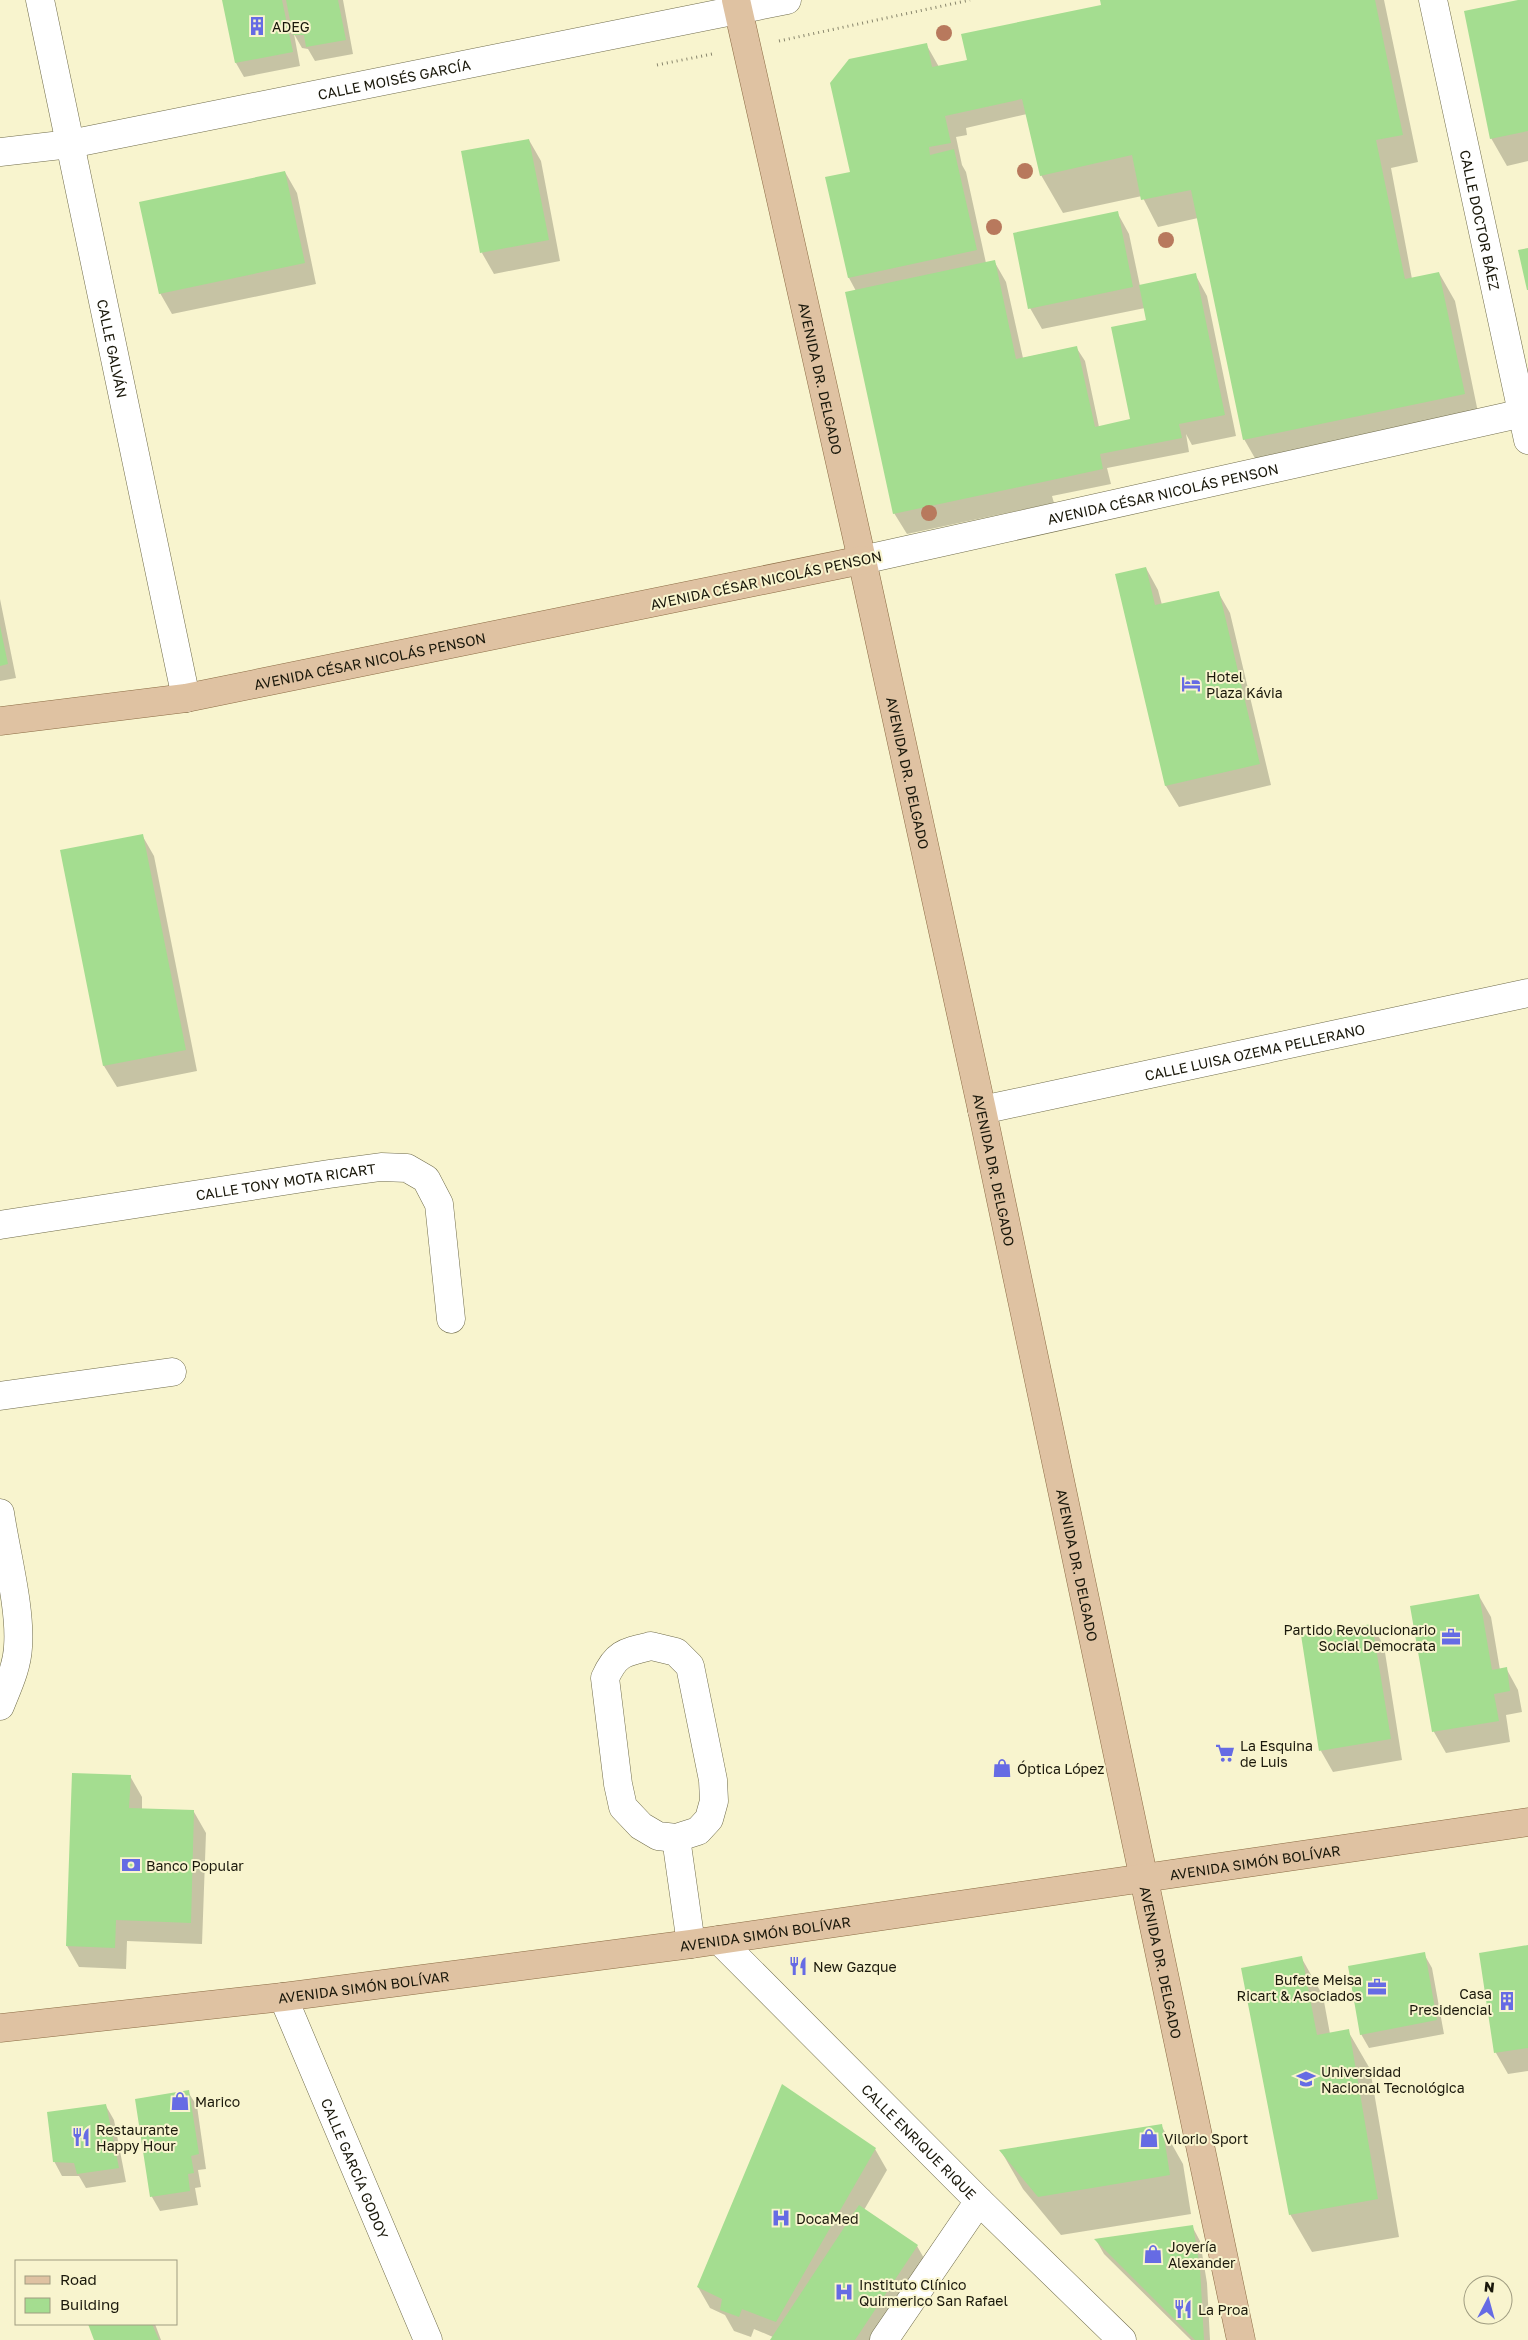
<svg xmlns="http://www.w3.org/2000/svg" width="1528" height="2340" font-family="'Golos Text',sans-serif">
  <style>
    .shadow { fill: #0003 }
    .building { fill: #a4dd90 }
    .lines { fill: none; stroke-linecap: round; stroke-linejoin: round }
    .minor-casing { stroke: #706c4b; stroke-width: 29 }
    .major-casing { stroke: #8c6c45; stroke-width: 29 }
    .path { stroke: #89866d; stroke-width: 3; stroke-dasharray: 1 4; stroke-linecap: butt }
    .minor { stroke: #fff; stroke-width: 28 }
    .major { stroke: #dfc2a2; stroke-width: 28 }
    .tree { fill: #b8795d }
    .labels { text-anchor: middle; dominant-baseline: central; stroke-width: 4; stroke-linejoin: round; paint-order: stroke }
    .poi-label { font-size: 14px; fill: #1a180b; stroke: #f8f4ce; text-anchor: start }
    .street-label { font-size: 14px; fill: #1a180b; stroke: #f8f4ce }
  </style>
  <rect width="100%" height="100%" fill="#f8f4ce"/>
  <path class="shadow" d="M223,0H343L353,54L315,61L308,49L302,48L294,34L300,66L244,77L236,63Z
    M1101,0H1384L1418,162L1391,168L1412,279L1439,273L1455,301L1480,422L1260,467L1244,439L1198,218L1158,227L1142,196L1063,213L1041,175L1027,114L966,128L967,135L956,137L962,165L966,172L986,263L994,261L1006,282L1023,358L1076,347L1085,361L1099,427L1132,420L1148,321L1145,308L1042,329L1030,308L1117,212L1129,234L1140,286L1195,274L1207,296L1236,436L1192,445L1186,434L1189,452L1107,468L1111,484L1052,496L1054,503L907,534L894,513L856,291L849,278L827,178L851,173L926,44L939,67L968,61L1103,10Z
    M1524,0H1528V161L1507,166L1491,138Z
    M529,140L541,161L560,261L494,274L482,253Z
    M285,172L297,193L316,284L172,314L160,293Z
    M1146,568L1158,590L1162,605L1218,592L1230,613L1271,785L1179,807L1166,786L1116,575Z
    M0,599L16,678L0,681Z
    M142,835L154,856L197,1071L117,1087L104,1066L61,851Z
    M1479,1596L1491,1617L1500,1670L1506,1668L1518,1690L1522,1712L1506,1715L1510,1742L1446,1753L1434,1732L1412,1607Z
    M1372,1625L1384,1646L1402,1760L1333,1772L1321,1751Z
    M73,1774L130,1776L142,1797V1810L194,1812L206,1833L202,1944L127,1941L126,1969L79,1967L67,1946Z
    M1528,1947V2071L1508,2074L1496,2053L1480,1954Z
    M1424,1954L1432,1968L1444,2034L1369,2048L1361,2034Z
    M1301,1957L1323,1996L1330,2034L1348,2031L1370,2069L1399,2237L1312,2252L1290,2214Z
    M188,2092L197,2106L206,2169L198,2170L201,2187L195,2188L198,2205L160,2211L152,2197L137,2100Z
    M106,2106L114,2120L126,2182L86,2188L79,2176H62L54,2161Z
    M1161,2125L1183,2164L1191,2214L1061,2235L1023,2189L1001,2151Z
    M875,2149L887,2170L864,2210L917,2246L929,2267L881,2340H771L773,2337L754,2329L751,2337L734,2331L725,2315L710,2308L698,2287Z
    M1192,2226L1200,2241L1207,2283L1210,2340H1191L1104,2254L1096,2240Z
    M89,2324H155L161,2340H96Z"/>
  <path class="building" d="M222,0H282L293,52L235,63Z
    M286,0H338L346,40L306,47L304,35H293Z
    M1100,0H1375L1403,135L1376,140L1405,279L1439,272L1465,394L1243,440L1191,190L1141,200L1132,155L1040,176L1022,99L945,116L951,143L929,147L930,155L954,149L977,250L848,278L825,177L850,172L830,83L849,59L927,43L932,67L967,60L961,34L1101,5Z
    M1518,0H1528V131L1490,139L1464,11Z
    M529,139L549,240L480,253L461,151Z
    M285,171L305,263L159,294L139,202Z
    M1118,211L1133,287L1028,309L1013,233Z
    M1528,248V290H1527L1518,250Z
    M995,260L1016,359L1077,346L1095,427L1130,419L1111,327L1146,320L1139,285L1196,273L1225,415L1179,424L1182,438L1100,454L1103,469L893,514L845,292Z
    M1146,567L1155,605L1219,591L1260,764L1165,786L1115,574Z
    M0,626L8,664L0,666Z
    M143,834L186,1050L103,1066L60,850Z
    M1479,1594L1492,1670L1507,1667L1510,1691L1494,1694L1499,1721L1432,1732L1410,1606Z
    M1372,1624L1391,1739L1319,1751L1301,1635Z
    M72,1773L131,1775L129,1808L194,1810L191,1923L116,1920L115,1948L66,1946Z
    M1528,1945V2048L1494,2053L1479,1953Z
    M1425,1952L1437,2020L1360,2035L1348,1966Z
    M1302,1956L1317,2035L1349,2029L1378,2199L1289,2215L1241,1968Z
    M782,2084L876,2148L776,2322L742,2309L739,2317L720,2310L722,2299L697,2287Z
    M189,2090L199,2154L191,2156L194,2173L188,2174L190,2191L150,2197L135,2099Z
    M106,2104L119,2168L77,2174L74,2163L53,2162L47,2112Z
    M1162,2124L1170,2175L1038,2197L999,2150Z
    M859,2205L918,2245L855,2340H770Z
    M1193,2225L1200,2268L1204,2340H1195L1094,2239Z
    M88,2324H152L159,2340H94Z"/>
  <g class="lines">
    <g class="minor-casing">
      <g id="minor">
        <path id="s1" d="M40,0L186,698"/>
        <path id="s2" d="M1433,0L1528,440"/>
        <path id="s3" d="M0,152L70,144L787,0"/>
        <path id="s4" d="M862,560L1528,412"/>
        <path id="s5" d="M982,1110L1528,993"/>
        <path id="s6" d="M0,1225L329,1174L381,1167L407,1168L426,1179L439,1204L451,1319"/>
        <path d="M0,1396L172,1372"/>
        <path d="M0,1513C6,1553 21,1609 18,1647C17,1668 7,1688 0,1706"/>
        <path d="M651,1646L676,1652L690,1666L713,1780L714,1801L709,1819L698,1831L676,1838L658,1836L641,1826L623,1807L618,1784L605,1678C616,1653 625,1652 651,1646Z"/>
        <path d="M676,1838L691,1944"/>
        <path id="s7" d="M719,1940L979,2201L1122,2340"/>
        <path id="s8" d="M283,1997L428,2340"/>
        <path d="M884,2340L979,2201"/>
      </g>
    </g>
    <g class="major-casing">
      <g id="major">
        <path id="s9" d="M736,0L862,560L982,1110L1241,2340"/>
        <path id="s10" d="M0,721L186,698L862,560"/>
        <path id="s11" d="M0,2028L283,1997L691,1944L1528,1822"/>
      </g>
    </g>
    <path class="path" d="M779,41L970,0
      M657,65L712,54"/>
    <use href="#minor" class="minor"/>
    <use href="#major" class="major"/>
  </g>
  <g class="tree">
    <circle cx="944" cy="33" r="8"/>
    <circle cx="1025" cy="171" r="8"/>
    <circle cx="994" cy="227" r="8"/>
    <circle cx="1166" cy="240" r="8"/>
    <circle cx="929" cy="513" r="8"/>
  </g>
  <defs>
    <g id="building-bare" transform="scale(1.5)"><path d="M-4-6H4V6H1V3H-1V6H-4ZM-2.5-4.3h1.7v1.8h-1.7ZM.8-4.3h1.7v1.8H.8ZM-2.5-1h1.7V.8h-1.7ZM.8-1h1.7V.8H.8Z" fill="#666be4" stroke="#f8f4ce" stroke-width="2.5" paint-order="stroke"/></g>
    <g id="hotel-bare" transform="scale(1.5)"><path d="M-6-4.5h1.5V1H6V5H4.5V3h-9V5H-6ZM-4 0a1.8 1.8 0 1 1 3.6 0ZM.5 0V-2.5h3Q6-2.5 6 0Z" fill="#666be4" stroke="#f8f4ce" stroke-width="2.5" paint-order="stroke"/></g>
    <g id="office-bare" transform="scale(1.5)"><path d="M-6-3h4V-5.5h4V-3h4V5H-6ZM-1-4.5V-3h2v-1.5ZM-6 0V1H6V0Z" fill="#666be4" stroke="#f8f4ce" stroke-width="2.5" paint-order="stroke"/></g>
    <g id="supermarket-bare" transform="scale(1.5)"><path d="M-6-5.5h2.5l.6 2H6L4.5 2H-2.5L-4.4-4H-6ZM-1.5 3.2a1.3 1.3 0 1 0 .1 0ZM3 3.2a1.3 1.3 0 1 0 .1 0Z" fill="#666be4" stroke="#f8f4ce" stroke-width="2.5" paint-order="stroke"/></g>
    <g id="shop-bare" transform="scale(1.5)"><path d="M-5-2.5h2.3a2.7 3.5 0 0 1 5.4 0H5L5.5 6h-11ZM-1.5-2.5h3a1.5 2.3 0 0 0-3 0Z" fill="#666be4" stroke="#f8f4ce" stroke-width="2.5" paint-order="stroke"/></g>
    <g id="bank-bare" transform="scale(1.5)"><path d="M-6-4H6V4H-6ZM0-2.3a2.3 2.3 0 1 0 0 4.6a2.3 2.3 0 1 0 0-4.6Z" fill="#666be4" stroke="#f8f4ce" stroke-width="2.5" paint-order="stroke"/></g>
    <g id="restaurant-bare" transform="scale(1.5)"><path d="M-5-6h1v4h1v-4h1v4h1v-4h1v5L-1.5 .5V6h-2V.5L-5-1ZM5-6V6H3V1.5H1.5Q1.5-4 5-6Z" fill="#666be4" stroke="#f8f4ce" stroke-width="2.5" paint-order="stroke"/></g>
    <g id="university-bare" transform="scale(1.5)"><path d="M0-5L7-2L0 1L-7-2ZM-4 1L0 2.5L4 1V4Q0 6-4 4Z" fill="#666be4" stroke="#f8f4ce" stroke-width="2.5" paint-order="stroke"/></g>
    <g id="hospital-bare" transform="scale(1.5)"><path d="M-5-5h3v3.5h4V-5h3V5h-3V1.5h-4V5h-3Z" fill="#666be4" stroke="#f8f4ce" stroke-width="2.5" paint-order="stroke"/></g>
  </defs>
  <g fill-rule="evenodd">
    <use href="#building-bare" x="257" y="26"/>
    <use href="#hotel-bare" x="1191" y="684"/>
    <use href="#office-bare" x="1451" y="1637"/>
    <use href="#supermarket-bare" x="1225" y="1753"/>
    <use href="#shop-bare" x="1002" y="1768"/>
    <use href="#bank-bare" x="131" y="1865"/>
    <use href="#restaurant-bare" x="798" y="1966"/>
    <use href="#office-bare" x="1377" y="1987"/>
    <use href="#building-bare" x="1507" y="2001"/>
    <use href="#university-bare" x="1306" y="2079"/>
    <use href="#shop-bare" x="180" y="2101"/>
    <use href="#restaurant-bare" x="81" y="2137"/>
    <use href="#shop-bare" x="1149" y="2138"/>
    <use href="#hospital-bare" x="781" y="2218"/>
    <use href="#shop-bare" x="1153" y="2254"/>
    <use href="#hospital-bare" x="844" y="2292"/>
    <use href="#restaurant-bare" x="1183" y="2309"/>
  </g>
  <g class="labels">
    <g class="poi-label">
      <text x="272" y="26">ADEG</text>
      <text x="1206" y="676">Hotel<tspan x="1206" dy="16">Plaza Kávia</tspan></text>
      <text x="1436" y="1629" text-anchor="end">Partido Revolucionario<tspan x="1436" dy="16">Social Democrata</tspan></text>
      <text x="1240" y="1745">La Esquina<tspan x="1240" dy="16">de Luis</tspan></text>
      <text x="1017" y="1768">Óptica López</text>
      <text x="146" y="1865">Banco Popular</text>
      <text x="813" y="1966">New Gazque</text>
      <text x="1362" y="1979" text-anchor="end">Bufete Meisa<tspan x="1362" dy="16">Ricart &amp; Asociados</tspan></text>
      <text x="1492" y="1993" text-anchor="end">Casa<tspan x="1492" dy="16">Presidencial</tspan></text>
      <text x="1321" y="2071">Universidad<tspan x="1321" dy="16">Nacional Tecnológica</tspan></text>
      <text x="195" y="2101">Marico</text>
      <text x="96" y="2129">Restaurante<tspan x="96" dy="16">Happy Hour</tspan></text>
      <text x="1164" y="2138">Vilorio Sport</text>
      <text x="796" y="2218">DocaMed</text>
      <text x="1168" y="2246">Joyería<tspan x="1168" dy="16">Alexander</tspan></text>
      <text x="859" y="2284">Instituto Clínico<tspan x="859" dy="16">Quirmerico San Rafael</tspan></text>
      <text x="1198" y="2309">La Proa</text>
    </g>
    <g class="street-label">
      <text stroke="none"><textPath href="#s3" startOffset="401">CALLE MOISÉS GARCÍA</textPath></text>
      <text stroke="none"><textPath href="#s2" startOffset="225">CALLE DOCTOR BÁEZ</textPath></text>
      <text stroke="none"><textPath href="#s1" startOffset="356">CALLE GALVÁN</textPath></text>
      <text stroke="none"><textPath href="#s9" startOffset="388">AVENIDA DR. DELGADO</textPath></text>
      <text stroke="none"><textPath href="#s4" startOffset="308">AVENIDA CÉSAR NICOLÁS PENSON</textPath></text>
      <text transform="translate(766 580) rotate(-12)">AVENIDA CÉSAR NICOLÁS PENSON</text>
      <text stroke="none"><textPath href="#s10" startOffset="375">AVENIDA CÉSAR NICOLÁS PENSON</textPath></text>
      <text stroke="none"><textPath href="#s9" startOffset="792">AVENIDA DR. DELGADO</textPath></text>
      <text stroke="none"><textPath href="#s5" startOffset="279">CALLE LUISA OZEMA PELLERANO</textPath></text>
      <text stroke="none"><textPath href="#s9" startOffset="1198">AVENIDA DR. DELGADO</textPath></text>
      <text stroke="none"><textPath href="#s6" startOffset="289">CALLE TONY MOTA RICART</textPath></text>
      <text stroke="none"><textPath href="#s9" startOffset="1602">AVENIDA DR. DELGADO</textPath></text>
      <text stroke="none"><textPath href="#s11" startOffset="1266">AVENIDA SIMÓN BOLÍVAR</textPath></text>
      <text stroke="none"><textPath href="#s11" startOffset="771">AVENIDA SIMÓN BOLÍVAR</textPath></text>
      <text stroke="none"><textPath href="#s9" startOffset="2008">AVENIDA DR. DELGADO</textPath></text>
      <text stroke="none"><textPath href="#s11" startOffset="366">AVENIDA SIMÓN BOLÍVAR</textPath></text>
      <text stroke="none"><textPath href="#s7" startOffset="284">CALLE ENRIQUE RIQUE</textPath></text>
      <text stroke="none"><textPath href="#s8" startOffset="186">CALLE GARCÍA GODOY</textPath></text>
    </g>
  </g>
  <rect x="15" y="2260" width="162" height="65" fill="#f8f4ce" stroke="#9f9c80"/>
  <rect x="25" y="2276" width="25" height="8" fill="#dfc2a2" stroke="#9f9c80"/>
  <text x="60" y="2285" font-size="15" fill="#1a180b">Road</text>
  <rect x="25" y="2298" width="25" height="15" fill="#a4dd90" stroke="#9f9c80"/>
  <text x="60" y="2310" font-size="15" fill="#1a180b">Building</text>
  <g transform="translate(1488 2300) rotate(6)"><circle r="24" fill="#f8f4ce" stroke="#9f9c80"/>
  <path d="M0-4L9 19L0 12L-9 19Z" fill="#666be4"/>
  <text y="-8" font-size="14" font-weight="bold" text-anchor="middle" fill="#1a180b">N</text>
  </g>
</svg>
